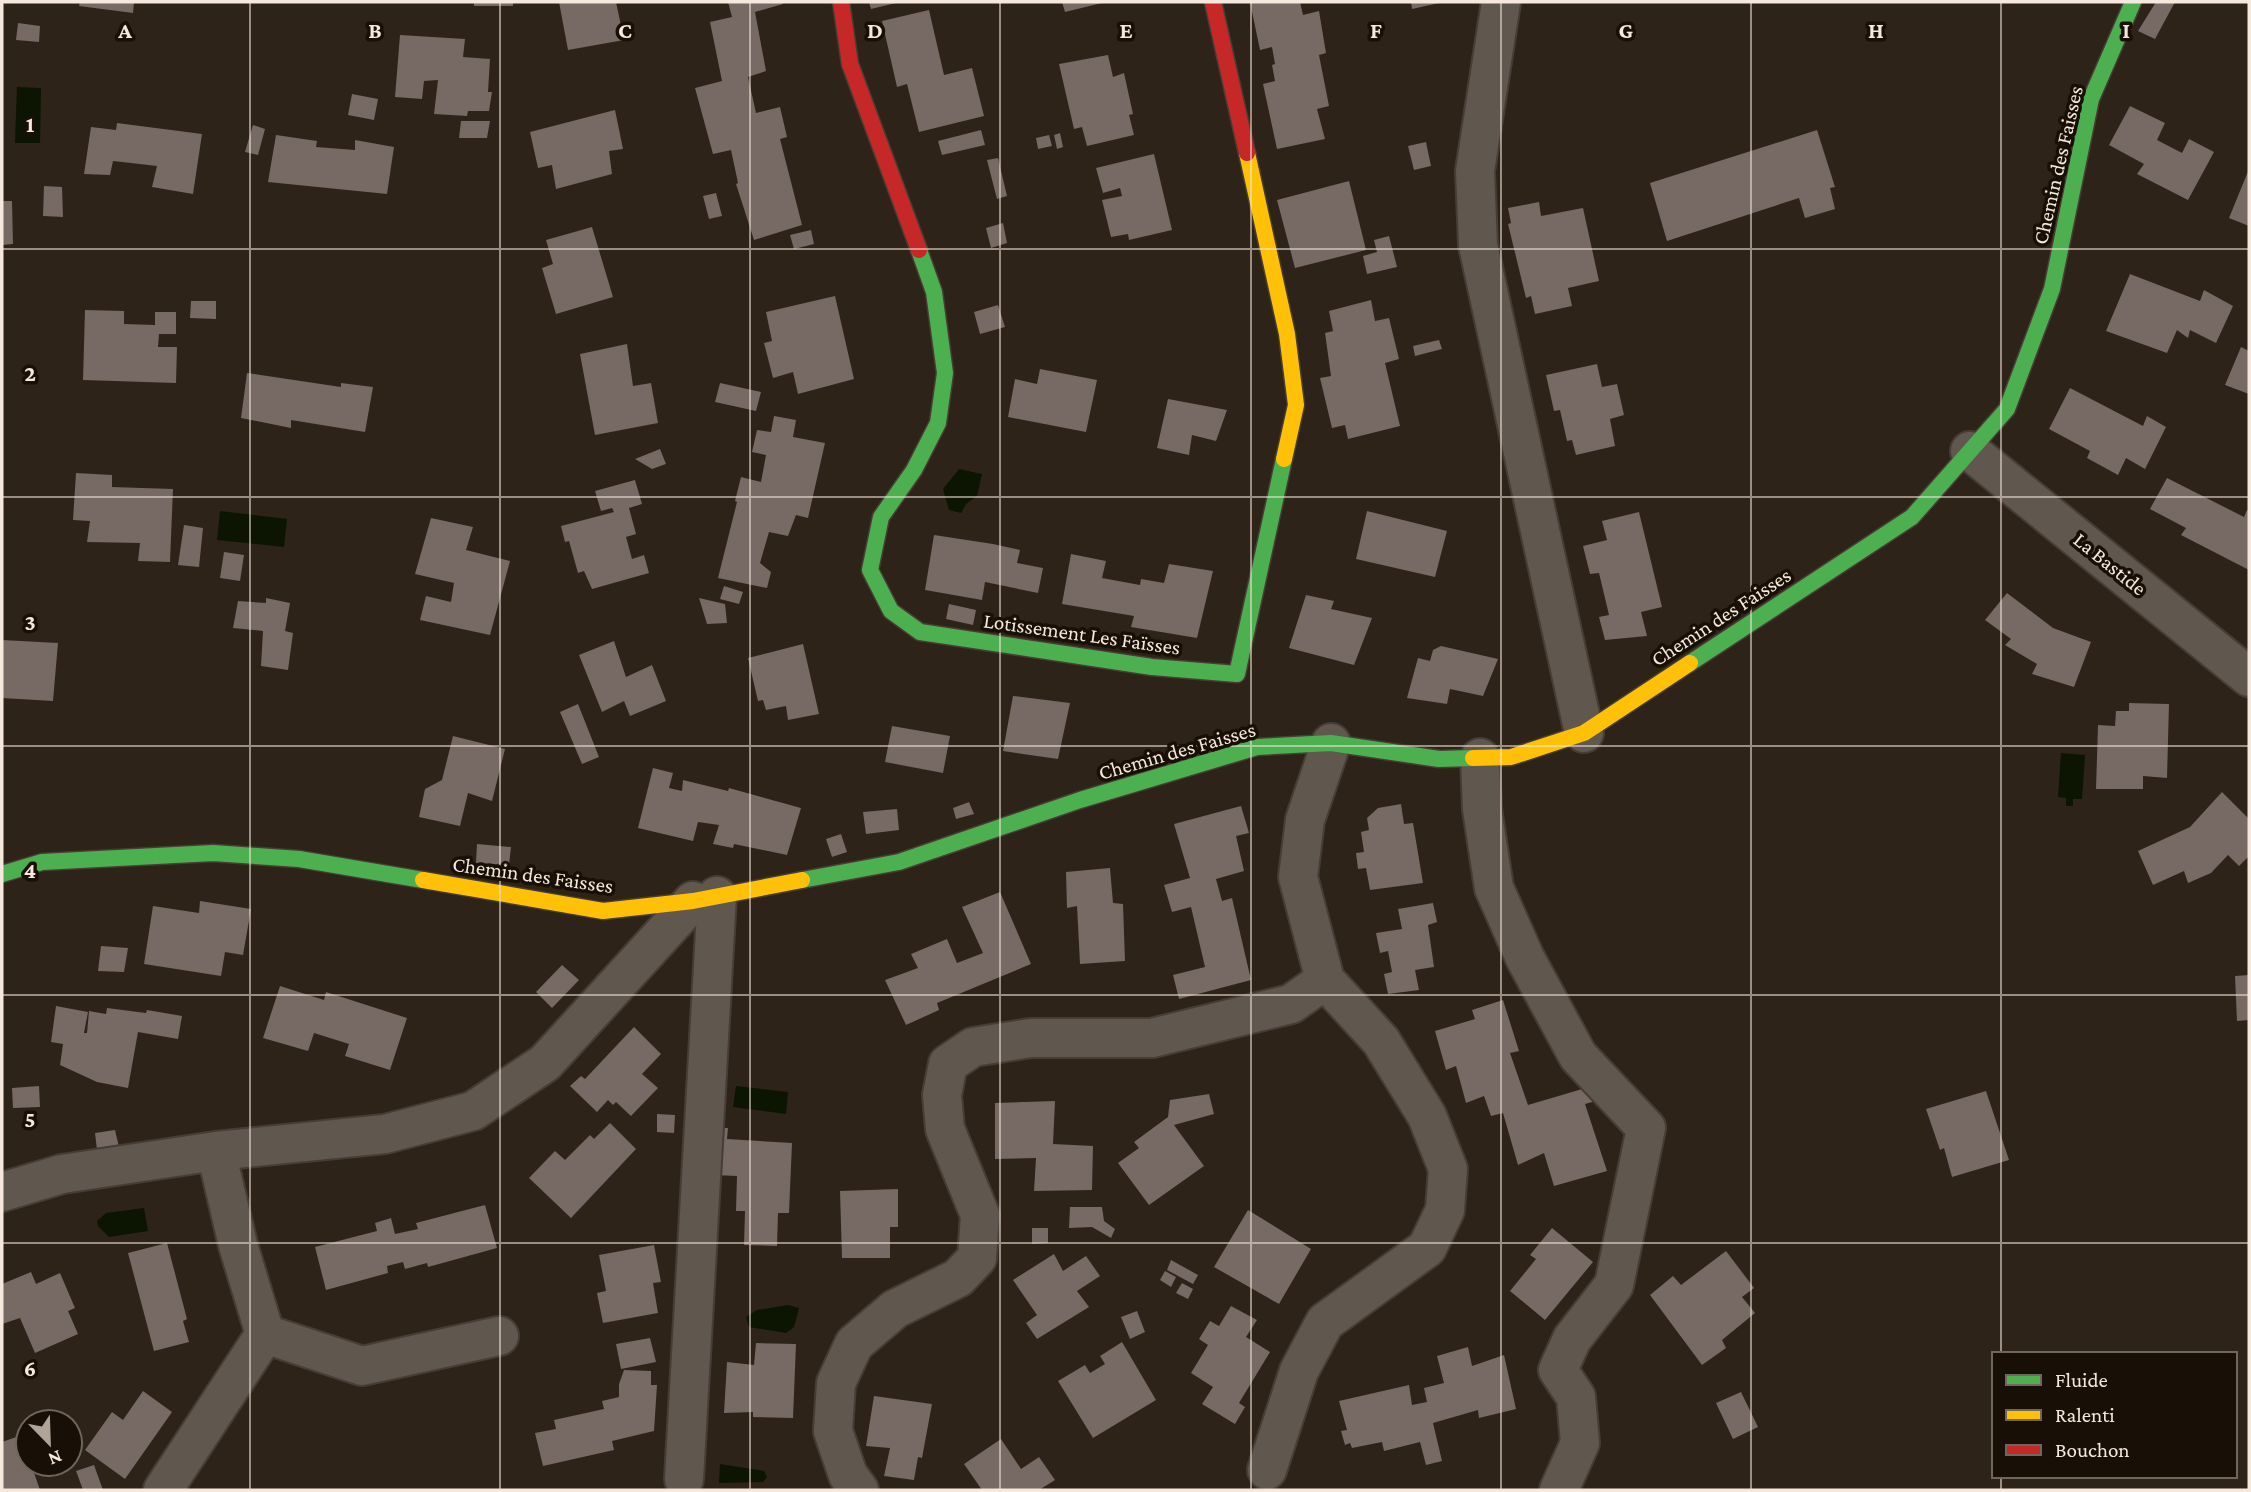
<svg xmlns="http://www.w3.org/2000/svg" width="2251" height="1492" font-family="'Crimson Pro',serif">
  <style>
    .water { fill: #0b1502 }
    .building { fill: #776963 }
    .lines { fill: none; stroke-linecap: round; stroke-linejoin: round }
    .street-casing { stroke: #473d35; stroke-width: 42 }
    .fast-casing { stroke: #473d35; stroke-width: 19 }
    .slow-casing { stroke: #473d35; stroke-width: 19 }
    .jam-casing { stroke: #473d35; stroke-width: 19 }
    .street { stroke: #60574f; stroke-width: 38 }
    .fast { stroke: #4caf50; stroke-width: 16 }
    .slow { stroke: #ffc107; stroke-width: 16 }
    .jam { stroke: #c62828; stroke-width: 16 }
    .grid { fill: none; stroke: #f6e8dc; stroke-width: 2; stroke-opacity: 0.55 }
    .labels { text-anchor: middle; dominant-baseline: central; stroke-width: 7; stroke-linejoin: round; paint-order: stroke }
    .street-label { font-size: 21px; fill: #f6e8dc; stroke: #180f06 }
    .grid-label { font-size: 23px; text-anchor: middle; font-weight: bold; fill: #f6e8dc; stroke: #180f06; stroke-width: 7; stroke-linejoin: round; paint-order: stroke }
  </style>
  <rect width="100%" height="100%" fill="#2e2318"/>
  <path class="water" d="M17,87L41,88L40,143H15Z
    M959,469L982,474L977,496L966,504L961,513L949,510L943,489Z
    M220,511L287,519L284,547L217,540Z
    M2061,753L2085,755L2082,799H2073V806H2066V798L2058,797Z
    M736,1086L788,1092L786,1114L733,1107Z
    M144,1208L148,1231L109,1237L98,1226L97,1221L106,1213Z
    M788,1305L799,1308L794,1327L786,1333L749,1327L746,1317L757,1310Z
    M720,1464L764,1471L767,1477L763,1482L719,1483Z"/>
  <path class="building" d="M80,2H134L133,13L79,6Z
    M474,2H513V6H474Z
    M559,2H616L624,40L568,50Z
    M728,2H782L783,4L755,12L766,71L748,77L756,113L780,107L787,137L780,139L802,225L754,240L736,184L738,183L731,150L713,154L695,88L722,81L710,22L732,17Z
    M869,2H896V3L871,9Z
    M1062,2H1101L1102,3L1065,12Z
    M1250,2H1300L1303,15L1319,11L1326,53L1319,55L1329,106L1317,109L1325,139L1277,149L1263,84L1275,81L1272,65L1275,64L1272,47L1260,50Z
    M1411,2H1439V3L1412,9Z
    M2156,2H2175L2155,39L2138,31Z
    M929,10L944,75L972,68L984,116L919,132L907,84L897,87L882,21Z
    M18,23L40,26L39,42L16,40Z
    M400,35L465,39L463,57L490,59L488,92H492L489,111H468L467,116L434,114L438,80L424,81L422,99L395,97Z
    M1108,55L1113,77L1124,73L1133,114L1129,115L1134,135L1087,146L1082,127L1074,129L1059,64Z
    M352,94L378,99L374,120L348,115Z
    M2130,106L2165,123L2157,140L2182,153L2189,139L2214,152L2188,200L2137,174L2144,164L2109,145Z
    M615,110L623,149L609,151L612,174L556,189L552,165L538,168L530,132Z
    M461,121H490L487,138H459Z
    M117,123L202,134L193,194L152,187L157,166L113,161L110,175L84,174L91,127L116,130Z
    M253,125L265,129L258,155L245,152Z
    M981,130L985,145L942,155L938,141Z
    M1817,130L1835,187L1830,188L1835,209L1805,218L1799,198L1667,241L1650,183Z
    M1060,133L1063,147L1057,149L1054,135Z
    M276,135L317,141L316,147L355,150V140L394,147L387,194L268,182Z
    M1049,135L1052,146L1038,149L1036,138Z
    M1426,142L1431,166L1414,170L1408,146Z
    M1154,154L1172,230L1129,240L1128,234L1111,237L1102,200L1122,196L1120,188L1103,193L1096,168Z
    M998,158L1007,196L997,199L987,160Z
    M2249,169V226L2229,218Z
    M1349,181L1366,250L1295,268L1277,200Z
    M44,186L62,187L63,217L43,216Z
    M716,193L722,216L709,219L703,196Z
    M2,201H12L13,244L2,245Z
    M1539,202L1541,216L1583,208L1599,281L1568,288L1572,306L1535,314L1531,296L1526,298L1508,224L1511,223L1508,208Z
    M1003,223L1007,243L991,248L986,228Z
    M592,227L613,297L556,314L542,268L553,264L546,240Z
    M811,230L814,244L794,249L790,235Z
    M1389,236L1397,267L1367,274L1363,256L1377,252L1374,240Z
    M2130,274L2200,301L2204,290L2233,306L2216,343L2190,330L2188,338L2177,330L2167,353L2106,331Z
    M835,296L854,379L798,394L793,372L773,378L764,343L772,341L766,312Z
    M1371,300L1375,321L1389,318L1399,359L1385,363L1400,426L1348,439L1345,425L1332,428L1320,378L1331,376L1325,333L1333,331L1329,311Z
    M191,301H216V319L190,318Z
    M998,305L1005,327L980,334L974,312Z
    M85,310L124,311V324L155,325V312H176V334H159L158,347H177L176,383L83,380Z
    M1439,340L1442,349L1415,356L1413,346Z
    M627,344L633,386L651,383L658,423L595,435L580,354Z
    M2241,347L2249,351V394L2225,385Z
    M1597,364L1602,387L1617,384L1624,415L1610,419L1615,446L1576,455L1572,440L1567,441L1560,410L1554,411L1546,375Z
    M1040,369L1097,380L1086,432L1008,417L1015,379L1037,384Z
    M247,373L341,387V383L373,387L365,432L291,420V428L241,418Z
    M720,383L761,392L756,411L715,402Z
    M2070,388L2143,426L2147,416L2166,427L2145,469L2126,458L2118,475L2087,458L2090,451L2049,429Z
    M1168,399L1227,410L1216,441L1192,435L1189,455L1157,448Z
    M774,416L796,420L793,437L825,443L808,518L796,515L788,536L769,532L760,563L771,572L767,588L718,578L737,502L735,501L741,477L761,482L766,455L752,452L757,430L771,432Z
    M660,449L666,464L652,469L635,459Z
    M76,473L112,475V487L173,489L170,562L138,561L140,543L87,542L90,521L73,520Z
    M2167,478L2244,517L2247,510L2249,511V570L2181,535L2186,528L2150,509Z
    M635,480L642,504L629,508L636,534L626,537L632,559L644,555L649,573L592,589L584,571L578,573L569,541L565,542L561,526L614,512L612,508L601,511L595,491Z
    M1367,511L1447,531L1435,577L1356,559Z
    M1639,512L1662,607L1641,612L1647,636L1605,640L1599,617L1609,615L1599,573L1590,574L1583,546L1607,540L1602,521Z
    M431,518L473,527L466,550L510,561L490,635L420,620L426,596L451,602L454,583L415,574Z
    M184,525L203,528L199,567L178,565Z
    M934,535L993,544L1020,550L1017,563L1043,568L1038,593L985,582L982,600L925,590Z
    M224,552L244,555L240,581L220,578Z
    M1071,554L1106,561L1102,578L1140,585L1141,579L1164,583L1169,564L1213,571L1197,638L1131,627L1134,616L1062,604Z
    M724,586L743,592L739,604L720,599Z
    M2007,593L2053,628L2091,642L2074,687L2032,674L2037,664L2005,645L2011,639L1985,620Z
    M1306,595L1334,601L1331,609L1372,618L1354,665L1289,648Z
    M266,598L290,603L285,631L293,633L288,670L261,666L263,631L233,628L238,601L266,603Z
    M699,598L725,604L727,623L707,624Z
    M949,604L976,610L973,625L946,619Z
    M2,640L58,643L53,701L2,698Z
    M614,641L626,677L652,665L666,701L630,716L624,701L602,712L579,655Z
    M803,644L819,714L788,720L786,706L766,710L763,700L758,701L748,658Z
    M1441,646L1498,659L1483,696L1450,689L1447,704L1407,698L1418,658L1430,661L1433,650Z
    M1013,696L1070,703L1058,759L1003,751Z
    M2129,703L2169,704L2167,778L2143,776V789H2096L2098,725L2115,726L2116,711H2129Z
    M578,704L599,757L582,764L560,712Z
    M892,726L950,736L943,773L885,762Z
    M453,736L505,749L492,801L468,793L460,826L419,817L425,789L442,780Z
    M653,768L673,773L669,788L682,791L683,780L728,791L729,788L801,808L787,855L734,844L733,848L713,844L719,825L698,822L693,841L638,828Z
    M2222,792L2249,819V856L2239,866L2228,855L2211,873L2188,883L2184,871L2153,885L2138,851L2190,827Z
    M969,802L974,814L956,819L953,808Z
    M1401,804L1404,824L1413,823L1423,883L1370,890L1366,868L1358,869L1356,853L1364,852L1361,832L1369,830L1367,818L1378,808Z
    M1241,806L1249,833L1236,836L1244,871L1216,879L1222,901L1232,898L1251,980L1179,999L1173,975L1205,967L1191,907L1172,912L1164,885L1190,878L1174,824Z
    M897,809L899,830L866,834L863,812Z
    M841,834L847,852L832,857L826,839Z
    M477,844L511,847L509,865L476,863Z
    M1110,868L1113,903L1123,904L1125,961L1080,964L1077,906L1067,908L1066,872Z
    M1000,892L1031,964L937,1003L939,1010L906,1025L885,980L918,968L911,954L947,939L957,963L983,953L962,907Z
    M200,901L251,909L243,955L225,952L221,976L144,964L153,906L199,913Z
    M1433,903L1437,922L1428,925L1434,967L1415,970L1419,990L1388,994L1384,974L1392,972L1388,951L1380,953L1376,933L1402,929L1398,909Z
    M101,946L128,948L124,972L98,971Z
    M562,965L579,980L552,1008L536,992Z
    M2249,975V1020L2237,1021L2235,976Z
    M280,986L324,1000L326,992L407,1018L390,1070L345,1056L349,1044L314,1033L308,1051L263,1038Z
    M1503,1000L1519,1051L1510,1053L1528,1105L1589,1087L1599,1100L1585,1104L1607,1171L1554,1186L1544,1153L1518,1165L1503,1113L1491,1116L1484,1096L1466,1103L1456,1066L1446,1070L1435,1031L1475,1019L1472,1010Z
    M56,1006L88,1012L84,1033H87L89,1011L106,1014L107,1008L146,1013L147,1010L182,1016L178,1039L138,1032L128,1088L97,1082L60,1065L63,1044L51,1042Z
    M634,1027L661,1054L642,1074L658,1088L631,1116L616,1102L613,1105L608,1100L597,1112L570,1086L581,1076L585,1079Z
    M39,1086L40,1107L13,1108L12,1088Z
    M1986,1091L2009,1160L1952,1177L1944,1148L1940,1150L1926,1109Z
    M1209,1094L1214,1114L1174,1125L1204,1166L1149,1205L1118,1163L1139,1148L1134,1142L1168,1117L1170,1100Z
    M1055,1101L1053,1144L1093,1146L1092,1190L1034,1191L1036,1158L995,1159V1103Z
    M657,1114L675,1115L674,1133L657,1132Z
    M610,1123L636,1149L571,1218L529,1178L555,1151L565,1160L590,1135L594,1139Z
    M718,1128H728L727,1139L792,1143L789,1213H778L777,1246L744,1245L745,1211H736L737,1176L715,1175Z
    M115,1130L119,1147L97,1150L95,1133Z
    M898,1189V1227H890V1258H842L840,1191Z
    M485,1205L497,1248L428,1267L427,1263L405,1269L403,1262L387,1266L388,1273L326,1290L315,1247L377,1231L375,1223L391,1218L395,1234L418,1229L416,1223Z
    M1070,1207H1102L1104,1221L1115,1229L1111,1238L1092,1227L1069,1228Z
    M1248,1210L1311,1249L1279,1304L1214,1267Z
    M1032,1228H1048V1243L1032,1244Z
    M1552,1228L1593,1262L1545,1320L1510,1291L1536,1259L1530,1255Z
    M167,1243L187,1319L183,1321L189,1342L154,1351L128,1253Z
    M654,1245L661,1282L653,1283L658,1313L603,1323L597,1293L606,1291L599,1255Z
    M1726,1251L1754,1288L1742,1297L1755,1313L1722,1340L1726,1348L1702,1365L1650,1295L1673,1276L1681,1285Z
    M1054,1254L1063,1271L1086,1256L1100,1276L1077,1291L1089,1307L1037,1339L1026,1323L1037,1315L1013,1280Z
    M1171,1260L1198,1275L1193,1284L1167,1270Z
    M1165,1271L1176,1277L1171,1287L1160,1280Z
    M31,1272L36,1284L60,1273L75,1308L68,1311L78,1334L35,1353L20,1318L2,1324V1284Z
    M1182,1283L1193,1289L1188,1299L1176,1293Z
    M1231,1306L1257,1320L1246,1337L1270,1352L1239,1403L1245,1407L1235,1424L1202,1404L1213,1387L1191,1373L1208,1345L1199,1339L1210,1321L1219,1326Z
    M1137,1311L1145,1332L1130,1339L1121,1317Z
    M650,1338L656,1362L621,1369L616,1344Z
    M1122,1342L1156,1400L1093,1438L1058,1381L1085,1365L1090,1373L1105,1364L1100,1356Z
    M756,1343L796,1344L793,1418L753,1417V1412L724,1413L727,1362L754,1365Z
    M1468,1347L1472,1366L1504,1355L1516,1409L1479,1418L1478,1410L1433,1423L1442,1461L1426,1465L1420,1442L1384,1451L1382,1442L1352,1448L1350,1443L1345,1445L1341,1431L1347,1430L1339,1401L1409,1385L1412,1405L1427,1402L1424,1388L1444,1383L1437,1356Z
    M624,1370L651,1371V1385H657L654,1431L612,1441L614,1450L543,1466L535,1433L556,1429L554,1420L604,1409L602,1401L619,1397V1384Z
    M143,1391L172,1412L125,1479L85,1450L112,1412L123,1420Z
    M1741,1392L1758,1427L1733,1439L1716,1403Z
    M874,1396L932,1404L922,1458L918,1457L914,1480L884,1476L890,1448L866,1446Z
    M48,1413L50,1422H24Z
    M22,1435L28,1455V1464H31L40,1490H2V1442Z
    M1001,1439L1021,1469L1039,1457L1055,1480L1039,1490H982L964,1464Z
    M94,1465L103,1490H83L76,1471Z"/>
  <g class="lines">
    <g class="street-casing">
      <path id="street" d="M1501,2L1475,171L1478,245L1584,733
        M1970,451L2249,677
        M1480,758L1482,809L1494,888L1525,958L1578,1056L1646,1128L1614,1285L1572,1339L1558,1370L1576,1397L1580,1443L1559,1490
        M216,1151L238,1245L265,1334L362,1366L499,1336
        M2,1192L62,1174L216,1151L385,1134L473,1111L545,1063L693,901
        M1267,1470L1299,1371L1325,1322L1427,1248L1445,1210L1448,1169L1427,1116L1381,1041L1325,980
        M684,1479L717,896
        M163,1490L265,1334
        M859,1490L848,1475L833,1431L836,1383L854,1344L895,1309L958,1278L977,1258L980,1215L945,1129L942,1095L948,1064L973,1047L1031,1038H1152L1291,1004L1325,980L1298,877L1305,820L1331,743"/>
    </g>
    <g class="fast-casing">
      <path id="fast" d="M919,250L934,292L945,373L938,423L914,470L881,517L870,570L891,611L920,632L1152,667L1237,674L1284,459
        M1690,663L1912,517L2007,409L2052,289L2091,99L2133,2
        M2,874L42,862L213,853L299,859L423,880
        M802,880L899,862L1080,800L1257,747L1331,743L1439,759L1473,758"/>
    </g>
    <g class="slow-casing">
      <path id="slow" d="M1247,153L1287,334L1296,405L1284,459
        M1473,758L1511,757L1584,733L1690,663
        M423,880L603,911L693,901L802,880"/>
    </g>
    <g class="jam-casing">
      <path id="jam" d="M841,2L850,64L919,250
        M1213,2L1247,153"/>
    </g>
    <use href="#street" class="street"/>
    <use href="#fast" class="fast"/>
    <use href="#slow" class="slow"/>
    <use href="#jam" class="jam"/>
  </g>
  <path class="grid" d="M250,2V1490M500,2V1490M750,2V1490M1000,2V1490M1251,2V1490M1501,2V1490M1751,2V1490M2001,2V1354M2,249H2249M2,497H2249M2,746H2249M2,995H2249M2,1243H2249M2001,1476V1490"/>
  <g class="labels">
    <g class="street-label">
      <text transform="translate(2058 165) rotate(-77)">Chemin des Faisses</text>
      <text transform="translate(2110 564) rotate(39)">La Bastide</text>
      <text transform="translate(1721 617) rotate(-33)">Chemin des Faisses</text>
      <text transform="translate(1082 634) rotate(8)">Lotissement Les Faïsses</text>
      <text transform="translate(1177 751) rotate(-16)">Chemin des Faisses</text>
      <text transform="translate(533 875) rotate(8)">Chemin des Faisses</text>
    </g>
  </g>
  <g class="grid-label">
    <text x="125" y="38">A</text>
    <text x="375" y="38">B</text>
    <text x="625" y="38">C</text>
    <text x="875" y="38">D</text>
    <text x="1126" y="38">E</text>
    <text x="1376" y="38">F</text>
    <text x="1626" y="38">G</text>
    <text x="1876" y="38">H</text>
    <text x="2126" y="38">I</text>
    <text x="30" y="132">1</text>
    <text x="30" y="381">2</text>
    <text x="30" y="630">3</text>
    <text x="30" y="878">4</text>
    <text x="30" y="1127">5</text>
    <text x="30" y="1376">6</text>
  </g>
  <rect width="2251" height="1492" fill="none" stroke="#f6e8dc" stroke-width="7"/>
  <rect x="1992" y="1352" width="245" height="126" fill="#180f06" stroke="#71665c" stroke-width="2"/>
  <rect x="2006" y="1375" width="35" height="10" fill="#4caf50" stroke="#71665c" stroke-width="2"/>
  <text x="2055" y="1387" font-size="21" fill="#f6e8dc">Fluide</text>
  <rect x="2006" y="1410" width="35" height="10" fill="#ffc107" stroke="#71665c" stroke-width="2"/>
  <text x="2055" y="1422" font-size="21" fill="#f6e8dc">Ralenti</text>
  <rect x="2006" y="1445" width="35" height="10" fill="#c62828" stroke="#71665c" stroke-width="2"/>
  <text x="2055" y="1457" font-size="21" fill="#f6e8dc">Bouchon</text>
  <g transform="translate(49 1443) rotate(157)"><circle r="33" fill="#180f06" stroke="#71665c" stroke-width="2"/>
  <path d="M0-5L12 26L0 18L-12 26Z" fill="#b0a397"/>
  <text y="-10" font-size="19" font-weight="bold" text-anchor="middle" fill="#f6e8dc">N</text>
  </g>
</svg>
